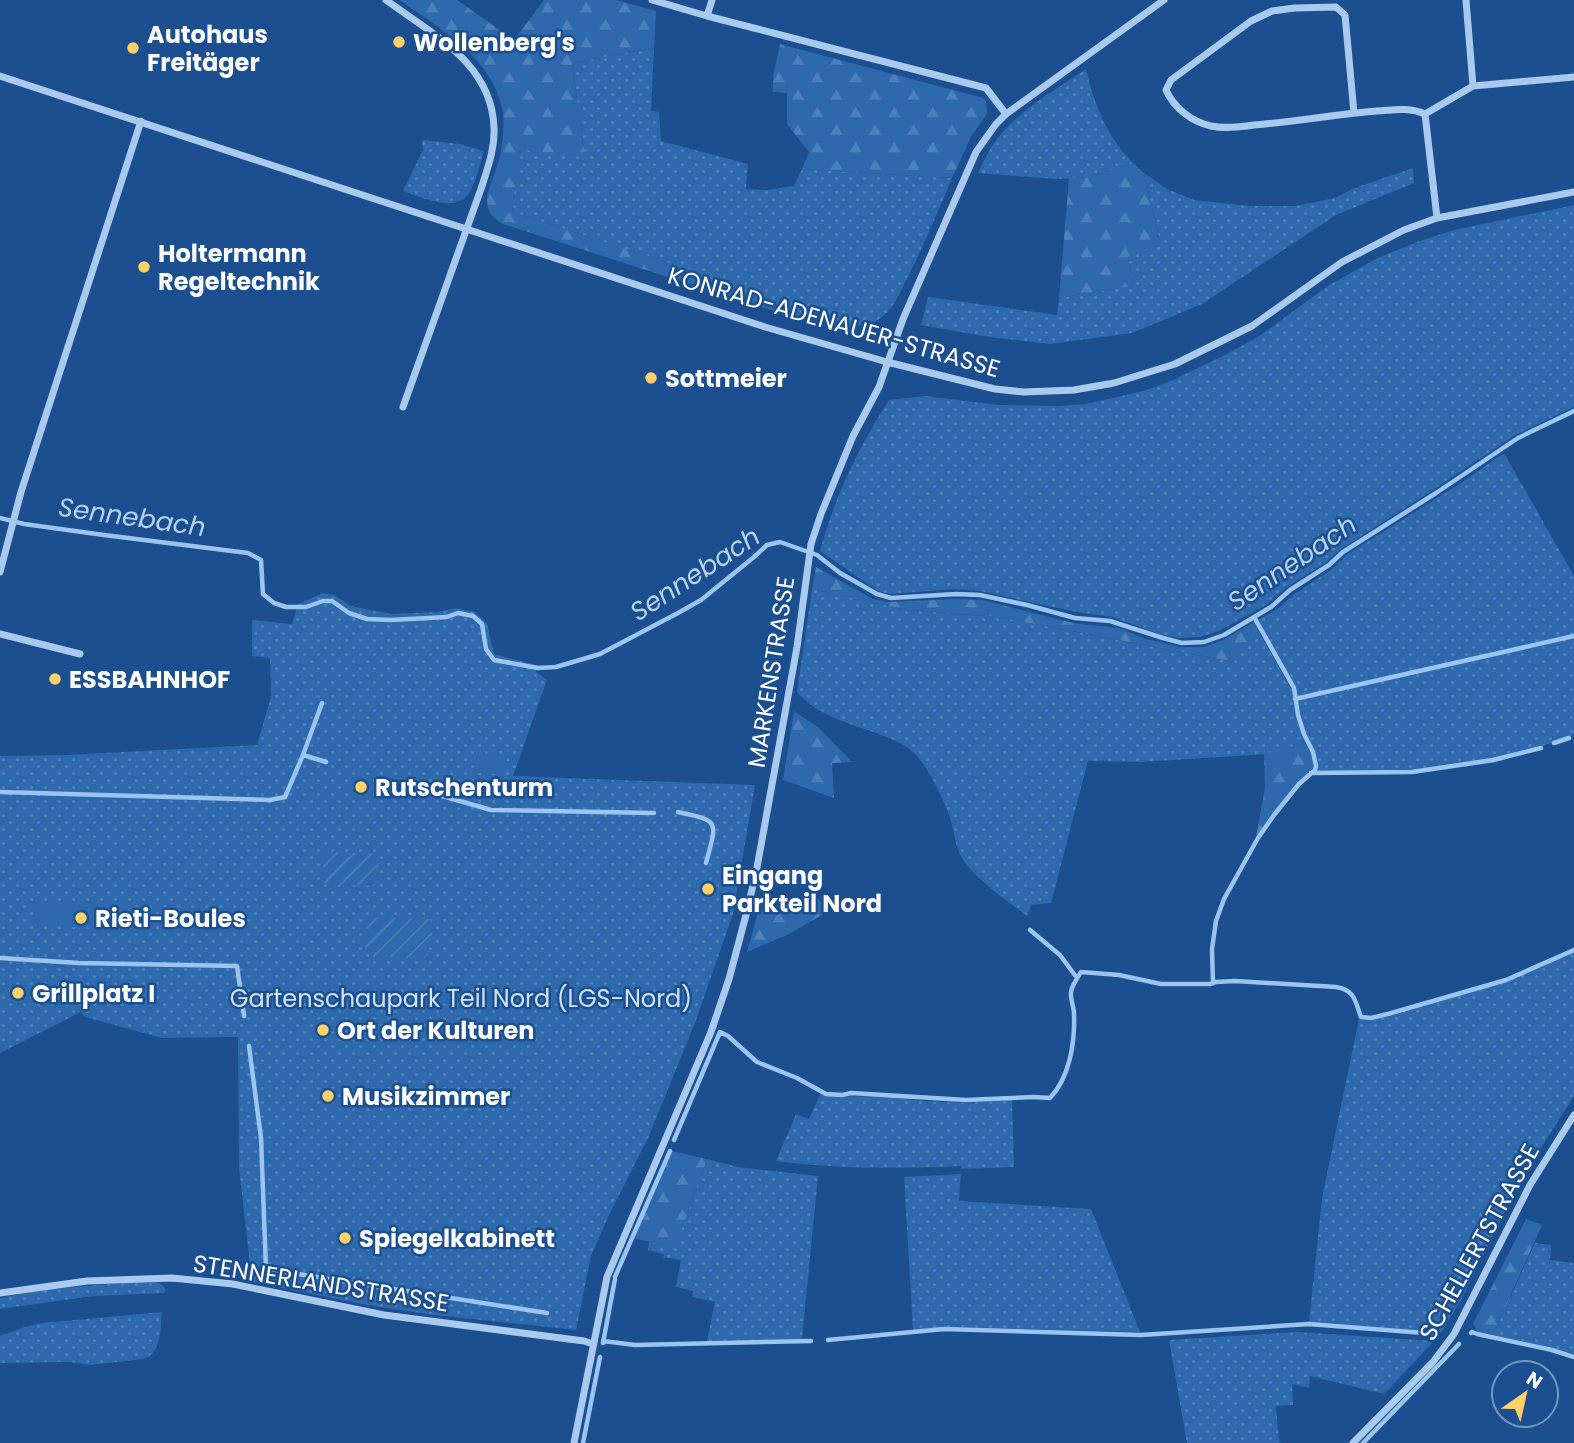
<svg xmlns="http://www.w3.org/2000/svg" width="1574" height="1443" font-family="Poppins,sans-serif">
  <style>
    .grass { fill: url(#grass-dots) }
    .forest { fill: url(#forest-firs) }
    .garden { fill: url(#garden-furrows) }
    .pitch { fill: #2e69ad }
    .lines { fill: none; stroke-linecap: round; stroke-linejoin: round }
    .stream { stroke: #9cc4f0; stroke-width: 4.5 }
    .street { stroke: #a9c9ee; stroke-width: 7 }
    .poi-dot { fill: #ffd166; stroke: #1b4f8f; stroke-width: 2.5 }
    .labels { text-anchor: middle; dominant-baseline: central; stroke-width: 5; stroke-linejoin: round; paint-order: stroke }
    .poi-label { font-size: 24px; font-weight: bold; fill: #fff; stroke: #1b4f8f; text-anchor: start }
    .street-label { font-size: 24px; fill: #fff; stroke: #1b4f8f }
    .park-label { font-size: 24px; fill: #cfe3fa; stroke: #1b4f8f }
    .water-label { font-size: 26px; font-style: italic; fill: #b5d3f5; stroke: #1b4f8f }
  </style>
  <defs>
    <pattern id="grass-dots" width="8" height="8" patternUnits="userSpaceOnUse" patternTransform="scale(1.75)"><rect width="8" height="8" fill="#2e69ad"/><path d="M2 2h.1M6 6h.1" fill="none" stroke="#4d80b9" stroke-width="1.8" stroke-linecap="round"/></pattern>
    <pattern id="forest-firs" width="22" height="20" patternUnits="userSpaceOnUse" patternTransform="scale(1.75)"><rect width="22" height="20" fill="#2e69ad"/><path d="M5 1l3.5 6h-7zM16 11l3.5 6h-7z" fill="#4d80b9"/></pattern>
    <pattern id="garden-furrows" width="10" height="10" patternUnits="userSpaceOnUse" patternTransform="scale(1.75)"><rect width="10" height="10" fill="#2e69ad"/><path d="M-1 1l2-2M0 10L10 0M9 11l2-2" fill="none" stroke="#4d80b9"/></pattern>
  </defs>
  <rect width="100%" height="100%" fill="#1b4f8f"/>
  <path class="grass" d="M654,48L651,111L659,112L661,141L748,164L746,189L766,190L794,186L802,169L952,178C939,209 926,240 911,271C904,283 899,298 890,309C886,314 880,319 874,322C848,333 785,314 758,306L762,293L512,212L519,149L585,156L572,63Z
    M1086,69C1095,107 1106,135 1134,164L1114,168L1091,177L1056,179L978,173C983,162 988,152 994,143C1017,111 1054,91 1086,69Z
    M422,140L460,144L484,151C480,164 477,177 472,188C460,216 424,198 403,191L423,150Z
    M1413,168L1414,183L1336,215L1202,304L1132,333L1050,344L989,337L921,325L928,297L1057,315L1059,298L1133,286L1128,257L1160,241L1144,173L1167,189L1194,200L1249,206H1296L1335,198L1352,189Z
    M1574,205V407L1517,434L1433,490L1341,549L1326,562L1286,588L1266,605L1219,631L1200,637L1179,638L1163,635L1112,617L1076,612L980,591L954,589L890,594L878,591L820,551C835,496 858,448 889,400L925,396L998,405L1059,406L1086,404L1144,391L1173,380L1223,356L1258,337L1329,285L1378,258L1417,242L1454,230Z
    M1504,453L1574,576V735L1494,763L1417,773L1314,774L1318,766L1315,751L1306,733L1300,714L1296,689L1258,620L1275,611L1293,595L1332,569L1346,555L1458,485Z
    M812,589L907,610L998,617L1233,662L1259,632L1292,690L1296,717L1305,743L1268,754L1141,762L1088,761L1051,903L1031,905L1027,916C1007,900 972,878 960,854C955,844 954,830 950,818C944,800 928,766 914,753C904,743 889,738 876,733C850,724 815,714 797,692Z
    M323,593L334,595L351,606L391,614L437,612L456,608L475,612L487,624L494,654L536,665V672L547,680L513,776L755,785L733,914L695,1023L648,1138L609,1215L591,1256L576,1330L434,1315L373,1306L252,1282L239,1168L238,1037L162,1038L85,1017L81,1012L0,1053V756L66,755L257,745L271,697L270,658L252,656V620L292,624L298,604Z
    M1574,952V1096L1520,1181L1461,1300L1441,1333L1309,1322L1322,1198L1359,1019L1371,1020L1388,1017L1508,981Z
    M821,1093L826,1096L889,1097L925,1101L967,1103L1012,1100L1014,1167L961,1169V1166C899,1169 838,1169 776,1161L796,1114L809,1119Z
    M707,1159L738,1167L818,1176L802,1339L707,1341L715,1302L692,1297L693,1291L676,1287L681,1260L663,1257L664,1254L648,1250L649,1242L675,1247Z
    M961,1174L959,1201L1091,1209L1140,1332L950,1327L913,1330L904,1177Z
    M1535,1243L1551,1245L1550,1260L1574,1263V1354L1552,1348L1493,1335Z
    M153,1282C160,1283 162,1284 166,1290L164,1293L93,1296L0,1309V1298C50,1287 102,1284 153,1282Z
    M162,1312C160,1329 162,1352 144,1359L90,1365L69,1362L0,1363V1336L25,1327L42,1323Z
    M1298,1332L1434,1341L1384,1394L1310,1376L1309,1388L1292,1384L1293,1405L1276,1406L1279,1441L1282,1443H1187L1169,1340Z"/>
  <path class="forest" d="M400,0H457L514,40L544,0H616L656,11L654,48L572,63L585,156L520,150L512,212L763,293L758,306L503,224C472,208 495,180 500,156C503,141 505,123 502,108C491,56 439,29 400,0Z
    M780,44L983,98L986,101L987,114L972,135L952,178L802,169L809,152L787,124V93L773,92V76Z
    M1134,164L1144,173L1160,242L1128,257L1133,286L1059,298L1069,178L1091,177L1114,168Z
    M816,567L873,599L888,602L954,599L983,600L1073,623L1119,628L1146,639L1181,647H1203L1223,640L1254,622L1259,632L1234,662L998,617L907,610L812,589Z
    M794,711L819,728L852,762L832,763L834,798L783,780Z
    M1305,743L1311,753L1314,767L1297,784L1256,837L1265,788L1264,754Z
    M814,894L829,911L787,935L747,952L758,912Z
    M672,1151L707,1159L675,1248L633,1238Z
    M1526,1219L1542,1225L1493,1335L1478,1332L1473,1324Z"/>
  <path class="garden" d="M329,852L376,854C381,862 379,879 374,886L326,884L322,880L324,854Z
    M371,917L429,919L432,924L428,954L424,958L374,957L365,951L368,921Z"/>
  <path class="pitch" d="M479,756L507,757L506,775L478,773Z
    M37,902L127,904C130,913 129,922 125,930L36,925L34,921Z"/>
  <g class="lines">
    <path class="stream" d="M0,518L24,524L104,535L248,553L261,560L263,594L274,603L286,607H306L323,601H332L349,613L367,619L391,620L447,617L458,613L473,616L482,624L486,649L494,660L538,668L556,667L600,654L678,613L701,600L754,557L767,545L780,542L817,555L840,573L877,594L891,598L956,594L980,595L1027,605L1075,618L1110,621L1163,638L1182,643L1204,642L1224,635L1271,607L1290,590L1329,565L1343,552L1436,493L1518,438L1574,411
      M1295,699L1574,636
      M1554,743L1569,738
      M303,755L322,703
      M1311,773L1412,772L1493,760L1541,748
      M418,789L491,810L654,813
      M0,792L270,800L285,797L303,755L326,762
      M678,812C721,821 717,821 706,863
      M1030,930L1060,955L1077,978
      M0,958L79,963L237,966L244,1016
      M1213,983L1212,949L1216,921L1224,899L1258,838L1274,815L1299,784L1315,770L1316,766L1313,752L1304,734L1298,715L1294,688L1254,617
      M249,1046L261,1138L266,1269L547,1313
      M674,1140L720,1032L728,1036L757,1062L797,1078L826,1094L842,1095L851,1093L966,1100L1034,1097L1050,1098C1070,1077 1075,1042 1074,1014C1074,1007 1070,999 1071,992C1072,986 1077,978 1081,972L1119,975L1161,984H1210L1216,982L1235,981L1336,987C1355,990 1355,1001 1361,1017L1371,1018L1388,1014L1506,980L1574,950
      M615,1277L670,1151
      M1471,1333L1472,1332L1477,1334L1552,1350L1574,1357
      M828,1340L944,1329L1141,1335L1309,1324L1437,1334
      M603,1341L635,1345L811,1341
      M603,1343L615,1279
      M583,1443L600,1357
      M1363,1443L1459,1344"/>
    <path class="street" d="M386,0C432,34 492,63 494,128C495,148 488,167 482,186L403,407
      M652,0L707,16L986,88L1006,114
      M1466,0L1473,86
      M707,16L712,0
      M0,76L765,327L887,362L995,389L1024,392L1074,390L1114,383L1175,364L1252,326L1342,262L1404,230L1437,218L1574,192
      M1354,113L1345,15L1336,7L1295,8L1272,11L1251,21L1171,80L1166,90C1174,108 1192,122 1211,126C1225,129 1240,127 1254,125C1295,122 1336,114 1377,111C1395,110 1408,107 1425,114
      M1425,114L1473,86L1574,77
      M1425,114L1437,218
      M0,572L21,492L141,121
      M0,634L80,654
      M0,1293L87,1281L172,1278L233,1284L384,1315L584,1341L593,1344
      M574,1443L607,1277L711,1032L729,979L746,915L756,873L797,647L811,544L821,514L853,436L879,387L903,319L976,152L996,124L1006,114L1164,0
      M1353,1443L1433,1362L1454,1334L1530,1185L1574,1115"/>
  </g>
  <g class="poi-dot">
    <circle cx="399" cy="42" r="7"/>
    <circle cx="133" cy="48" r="7"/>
    <circle cx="144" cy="267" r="7"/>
    <circle cx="651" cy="378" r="7"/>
    <circle cx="55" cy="679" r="7"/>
    <circle cx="361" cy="787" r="7"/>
    <circle cx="708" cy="889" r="7"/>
    <circle cx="81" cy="918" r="7"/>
    <circle cx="18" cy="993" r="7"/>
    <circle cx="323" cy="1030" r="7"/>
    <circle cx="328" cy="1096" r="7"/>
    <circle cx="345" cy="1238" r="7"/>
  </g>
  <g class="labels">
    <g class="poi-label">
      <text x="147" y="34">Autohaus<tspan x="147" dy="28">Freitäger</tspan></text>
      <text x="413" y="42">Wollenberg's</text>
      <text x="158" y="253">Holtermann<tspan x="158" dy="28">Regeltechnik</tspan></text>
      <text x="665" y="378">Sottmeier</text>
      <text x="69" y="679">ESSBAHNHOF</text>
      <text x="375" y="787">Rutschenturm</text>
      <text x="722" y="875">Eingang<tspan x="722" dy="28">Parkteil Nord</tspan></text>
      <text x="95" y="918">Rieti-Boules</text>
      <text x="32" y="993">Grillplatz I</text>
      <text x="337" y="1030">Ort der Kulturen</text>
      <text x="342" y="1096">Musikzimmer</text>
      <text x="359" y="1238">Spiegelkabinett</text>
    </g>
    <g class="street-label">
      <text transform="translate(834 322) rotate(16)">KONRAD-ADENAUER-STRASSE</text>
      <text transform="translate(771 672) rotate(-81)">MARKENSTRASSE</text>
      <text transform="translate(1479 1242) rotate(-61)">SCHELLERTSTRASSE</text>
      <text transform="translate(321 1283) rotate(9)">STENNERLANDSTRASSE</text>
    </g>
    <g class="park-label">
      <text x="461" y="998">Gartenschaupark Teil Nord (LGS-Nord)</text>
    </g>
    <g class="water-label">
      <text transform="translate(132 517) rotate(8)">Sennebach</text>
      <text transform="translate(1292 563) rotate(-34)">Sennebach</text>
      <text transform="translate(695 574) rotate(-33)">Sennebach</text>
    </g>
  </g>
  <g transform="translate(1525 1394) rotate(34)"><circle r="33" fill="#1b4f8f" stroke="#7695bc" stroke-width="2"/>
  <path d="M0-5L12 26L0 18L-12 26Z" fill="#ffd166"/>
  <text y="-10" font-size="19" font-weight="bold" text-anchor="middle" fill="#ffffff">N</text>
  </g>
</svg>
